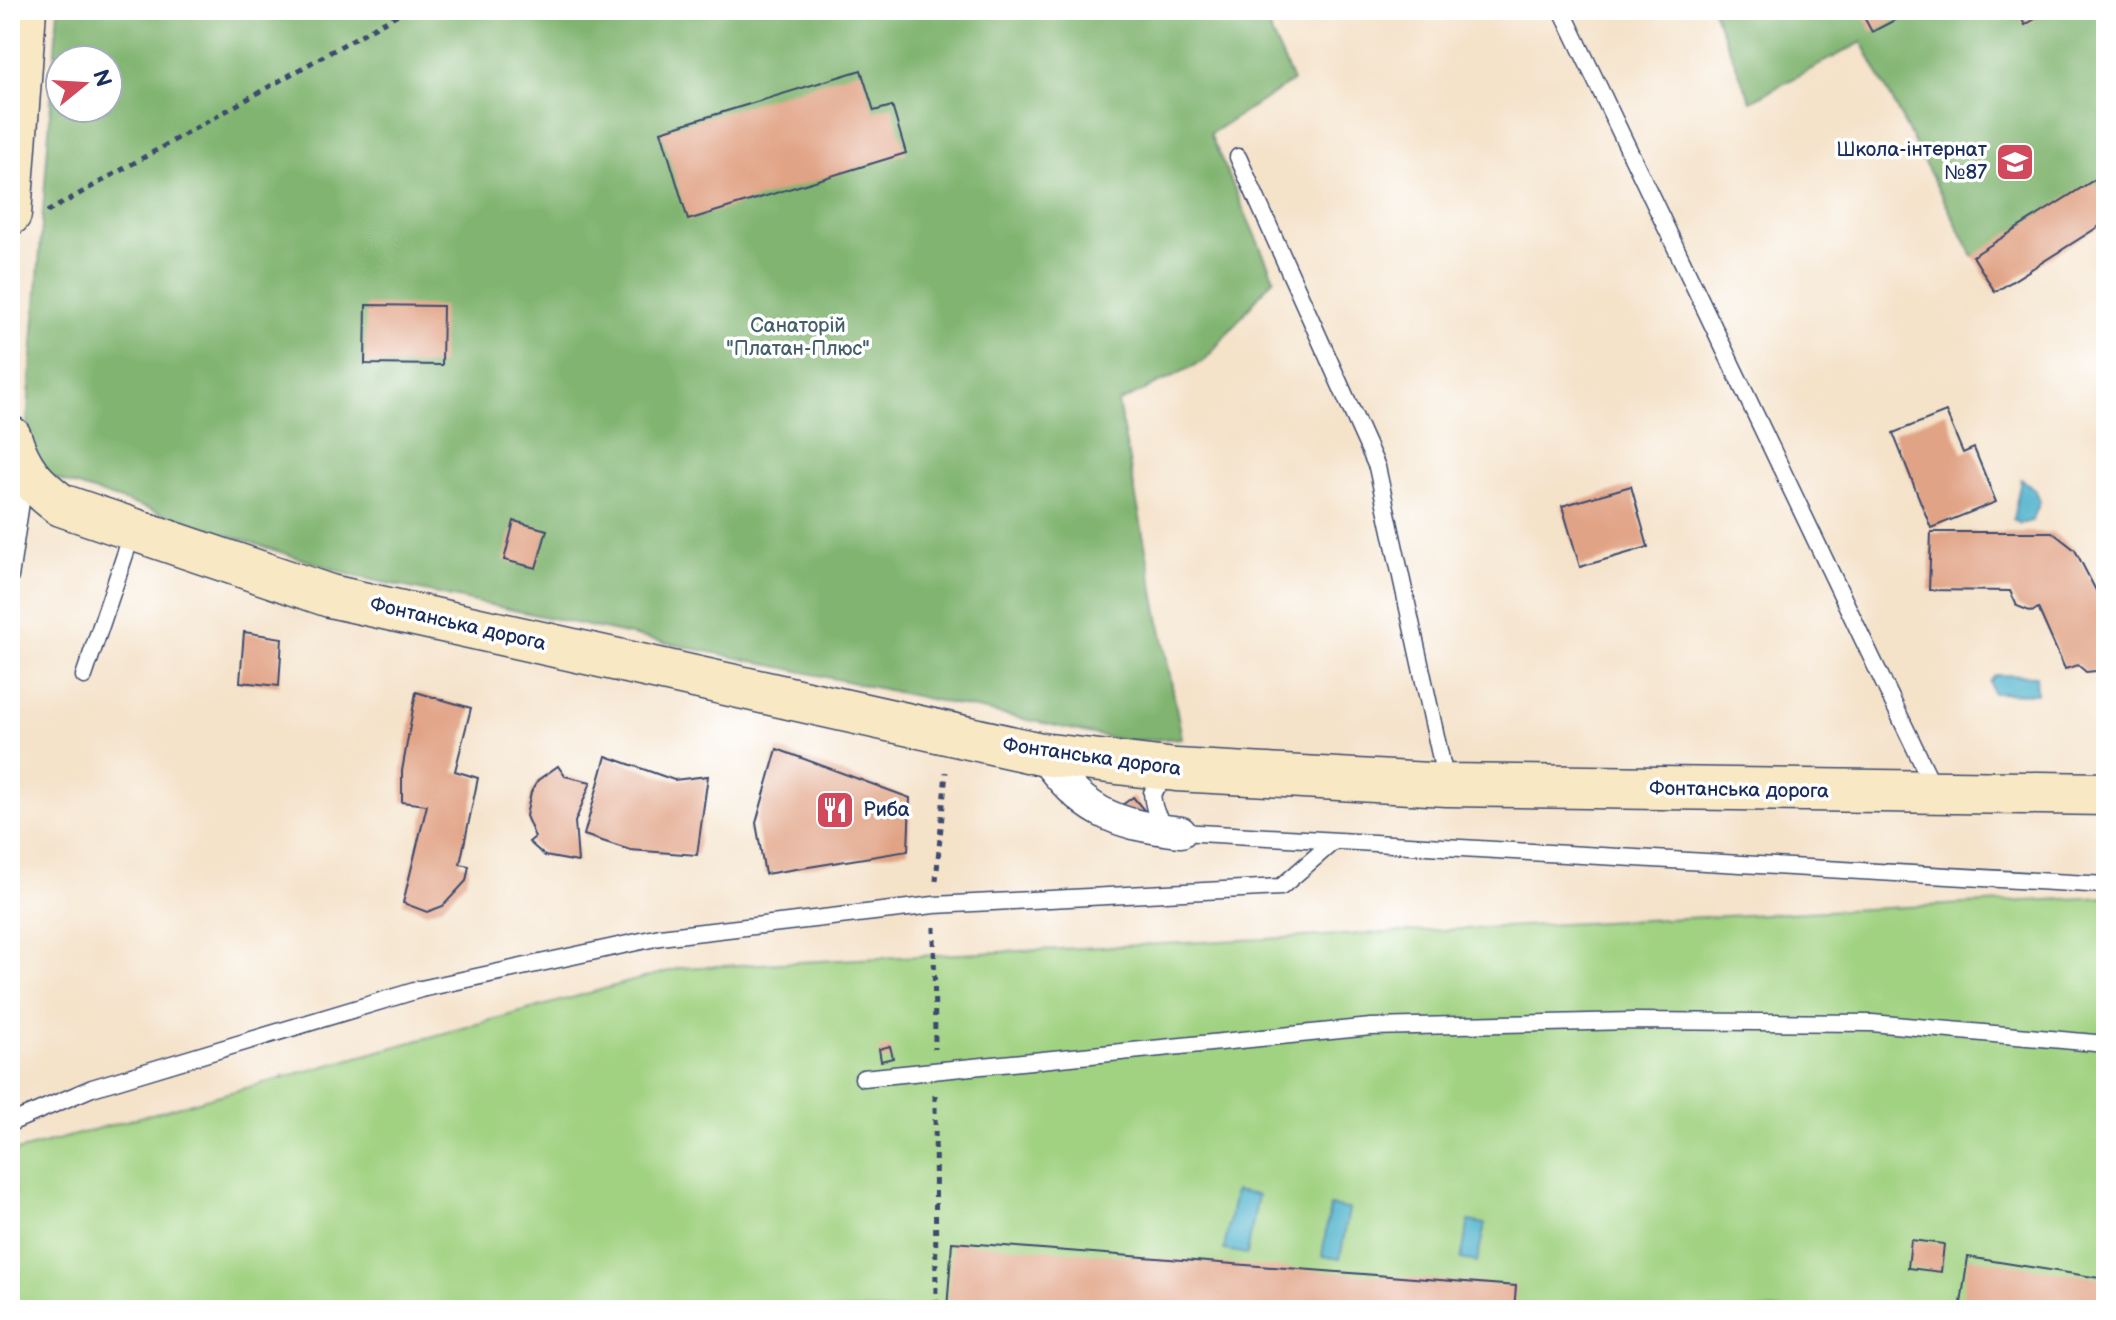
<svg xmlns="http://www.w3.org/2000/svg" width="2116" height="1320" font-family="'Balsamiq Sans',sans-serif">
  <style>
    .green { fill: #a1d281; stroke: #5e8070; stroke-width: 2 }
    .forest { fill: #80b46f; stroke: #4e7266; stroke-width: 2; fill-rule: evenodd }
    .water { fill: #4cb1cb; stroke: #347094; stroke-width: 2 }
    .building { fill: #e1a385 }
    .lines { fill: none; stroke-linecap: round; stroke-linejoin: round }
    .service-casing { stroke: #3c4a6e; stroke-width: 19 }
    .minor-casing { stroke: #3c4a6e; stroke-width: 33 }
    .secondary-casing { stroke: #3c4a6e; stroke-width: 45 }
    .path { stroke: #3c4a6e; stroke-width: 5; stroke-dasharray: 6 6; stroke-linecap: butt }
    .service { stroke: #fff; stroke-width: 16 }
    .minor { stroke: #fff; stroke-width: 30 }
    .secondary { stroke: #f8e8c3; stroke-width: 42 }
    .labels { text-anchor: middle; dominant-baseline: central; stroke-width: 7; stroke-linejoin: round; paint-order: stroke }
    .poi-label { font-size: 20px; fill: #1b2f5e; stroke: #fff; text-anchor: end }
    .park-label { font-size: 20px; fill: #436068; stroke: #fff }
    .street-label { font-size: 20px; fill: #1b2f5e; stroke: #fff }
  </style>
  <rect width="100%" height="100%" fill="#fff"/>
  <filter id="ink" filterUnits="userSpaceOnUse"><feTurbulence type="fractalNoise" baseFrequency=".0125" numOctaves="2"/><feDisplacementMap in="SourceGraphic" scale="16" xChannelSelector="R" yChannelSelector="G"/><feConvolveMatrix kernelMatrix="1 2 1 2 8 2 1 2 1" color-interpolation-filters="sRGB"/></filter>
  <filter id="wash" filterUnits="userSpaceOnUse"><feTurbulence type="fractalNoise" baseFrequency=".006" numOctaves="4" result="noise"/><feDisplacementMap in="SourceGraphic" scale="32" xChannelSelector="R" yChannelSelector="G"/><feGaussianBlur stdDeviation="1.8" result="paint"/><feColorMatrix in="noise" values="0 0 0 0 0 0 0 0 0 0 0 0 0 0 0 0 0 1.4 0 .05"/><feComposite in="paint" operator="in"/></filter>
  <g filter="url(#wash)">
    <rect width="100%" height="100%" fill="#f4e2c9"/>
    <path class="green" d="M2106,897V1310H10V1153L680,968Z"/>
    <path class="forest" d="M58,10H1261L1293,81L1210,134L1274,278L1204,361L1118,403L1182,738L1126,741L354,576L44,475L27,425ZM60,60H108V108H60Z
      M1713,10H2106V222L1973,256L1862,42L1751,101Z"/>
    <path class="water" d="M2021,479L2035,489L2040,502L2032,521L2020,524L2013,519Z
      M1995,675L2036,676L2037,694L1993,693L1990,682Z
      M1235,1191L1258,1195L1247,1254L1224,1250Z
      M1330,1206L1349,1209L1340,1259L1322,1256Z
      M1469,1221L1485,1224L1477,1262L1461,1259Z"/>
    <g id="blocks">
      <path class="building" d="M1860,10H1914L1872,32Z
        M2017,10H2050L2025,25Z
        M861,70L874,111L892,106L906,153L688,220L661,131Z
        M2094,180L2106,199V222L1995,292L1973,256Z
        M366,305L443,306L442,365L365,364Z
        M1946,412L1963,453L1974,448L1996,502L1931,528L1893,433Z
        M1631,486L1648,547L1580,567L1562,506Z
        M514,521L547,530L536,568L504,560Z
        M1931,532H2052L2075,550L2106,610V664L2096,671L2086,672L2078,665L2065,669L2038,608L2032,612L2017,606L2010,591L1929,590Z
        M244,632L282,638L279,686L240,682Z
        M416,692L471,708L455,771L478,778L460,864L469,866L466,881L443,906L427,912L403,903L427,805L402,802V771Z
        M777,749L910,798L908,851L765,874L756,823Z
        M606,756L674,780L708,776L697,855L630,850L584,835Z
        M558,766L565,776L591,782L575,822L578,862L545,856L529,842L535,837L526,816L531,792L538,780Z
        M1133,797L1148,815L1118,808Z
        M890,1046L893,1058L881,1061L879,1049Z
        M1911,1240L1944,1244L1941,1272L1908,1268Z
        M952,1242L1516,1286L1514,1310H947Z
        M1968,1257L2106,1279V1310H1960Z"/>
    </g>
  </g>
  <g filter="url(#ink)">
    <use href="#blocks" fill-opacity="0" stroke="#3c4a6e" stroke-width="2"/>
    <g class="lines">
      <g class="service-casing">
        <path id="service" d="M1562,10L1934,788
          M1238,157L1377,467L1446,782
          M10,577L22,495
          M84,676L133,531
          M1168,775L1152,793C1154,816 1159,823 1181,832L2106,885
          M863,1078L1371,1027L1632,1021L1872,1023L2106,1044
          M10,1123L92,1088L421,989L660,937L934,905L1281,887L1334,841"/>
      </g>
      <g class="minor-casing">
        <path id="minor" d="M1041,754C1084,811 1110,824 1181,832"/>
      </g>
      <g class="secondary-casing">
        <path id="secondary" d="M10,214L25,10
          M10,437C20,469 34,485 61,505L330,596L1041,754L1176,770L1447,785L2106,794"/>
      </g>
      <path class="path" d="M47,212L405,10
        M936,881L946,772
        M934,927L935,1049
        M935,1095L936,1310"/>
      <use href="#service" class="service"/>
      <use href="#minor" class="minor"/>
      <use href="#secondary" class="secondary"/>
    </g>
  </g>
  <defs>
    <g id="school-square" transform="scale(2)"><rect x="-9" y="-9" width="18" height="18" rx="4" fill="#d1495b" stroke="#fff"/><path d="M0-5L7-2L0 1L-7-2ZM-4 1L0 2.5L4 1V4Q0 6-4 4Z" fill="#fff"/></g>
    <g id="restaurant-square" transform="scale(2)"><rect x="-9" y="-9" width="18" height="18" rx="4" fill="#d1495b" stroke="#fff"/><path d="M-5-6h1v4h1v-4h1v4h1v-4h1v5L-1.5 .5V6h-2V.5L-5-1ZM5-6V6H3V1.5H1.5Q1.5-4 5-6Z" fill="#fff"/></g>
  </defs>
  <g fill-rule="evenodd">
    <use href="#school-square" x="2015" y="162"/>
    <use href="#restaurant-square" x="835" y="810"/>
  </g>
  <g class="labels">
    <g class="poi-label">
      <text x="1987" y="150">Школа-інтернат<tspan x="1987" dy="23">№87</tspan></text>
      <text x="863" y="810" text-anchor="start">Риба</text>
    </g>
    <g class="park-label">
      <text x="798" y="326">Санаторій<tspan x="798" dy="23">"Платан-Плюс"</tspan></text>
    </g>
    <g class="street-label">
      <text transform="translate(458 624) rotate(13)">Фонтанська дорога</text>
      <text transform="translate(1092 757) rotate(8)">Фонтанська дорога</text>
      <text transform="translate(1739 790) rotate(1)">Фонтанська дорога</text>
    </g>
  </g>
  <rect width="2116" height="1320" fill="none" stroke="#fff" stroke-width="40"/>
  <g transform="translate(84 84) rotate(72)"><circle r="38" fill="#ffffff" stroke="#a4acbf" stroke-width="2"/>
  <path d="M0-6L14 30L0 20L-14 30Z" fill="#d1495b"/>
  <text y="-12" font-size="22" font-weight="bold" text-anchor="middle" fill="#1b2f5e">N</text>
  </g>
</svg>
